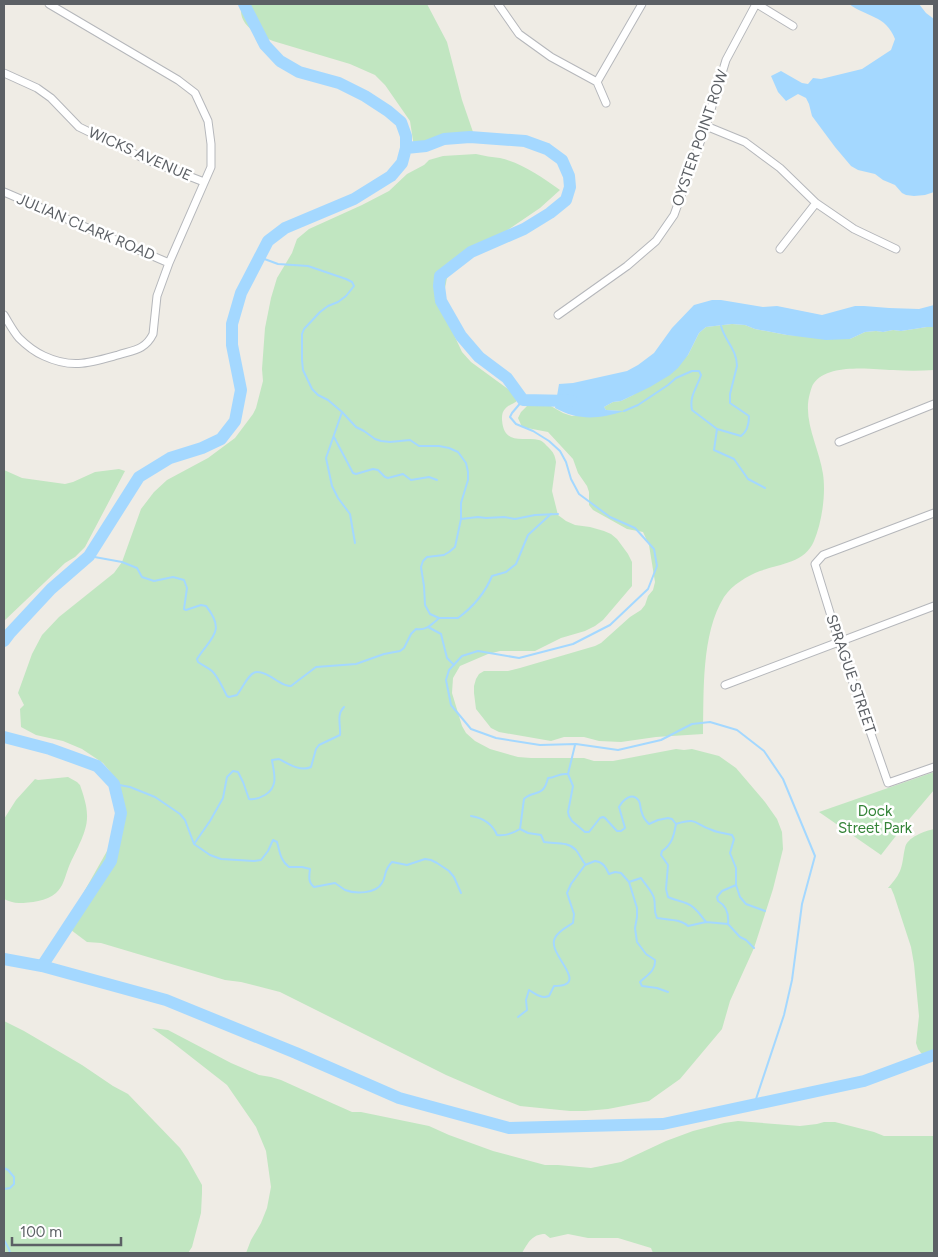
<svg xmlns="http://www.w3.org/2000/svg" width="938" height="1257" font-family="Figtree,sans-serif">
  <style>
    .green { fill: #c1e6c1 }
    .water { fill: #a4d8ff }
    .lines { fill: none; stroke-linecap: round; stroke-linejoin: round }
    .stream { stroke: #a4d8ff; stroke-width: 2 }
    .river { stroke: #a4d8ff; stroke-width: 12 }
    .street-casing { stroke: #b5b7bb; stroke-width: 9 }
    .street { stroke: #fff; stroke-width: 7 }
    .labels { text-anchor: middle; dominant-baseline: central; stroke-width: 5; stroke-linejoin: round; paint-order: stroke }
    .street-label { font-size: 15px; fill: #5c6065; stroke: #fff }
    .park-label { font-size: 15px; fill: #348438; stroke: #fff }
  </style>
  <rect width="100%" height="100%" fill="#efece5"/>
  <path class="green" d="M242,4H427L447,42L462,100L473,132L436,137L414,147L410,121L385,85L375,75L350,64L273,41C257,35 236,24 242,4Z
    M476,154C484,156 492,157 500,158C522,163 542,177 560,190L540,208L506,231L475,246L458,258L447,278L445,288L444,298L455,337L462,352L471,362L516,395L518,400C514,404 508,405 505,409C502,412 502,416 502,420C504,446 523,436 539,440C543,441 546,445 549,448C553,452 555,455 556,462L552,491L558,515L566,521L575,525L590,527L604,531L611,534L617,539L628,554L632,562V586L603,620L595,626L585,631L561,638L535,651H500L488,654L460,666L453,678L452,693L462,726L466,733L475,741L490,749L518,757L531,758H584L594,761H613L676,749L684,750L692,749L719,756L736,768L765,802L777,819L782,832L783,849L773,889L754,948L730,1001L722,1029L680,1079L649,1101L608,1109L585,1111H570L520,1106L497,1097L446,1075L280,992L241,982L225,980L101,943L87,942L71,930V925L76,906L111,844L115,832L120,801V792L117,780L103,763L82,749L63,741L36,735L21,727L20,709L24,705L18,693L32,654L42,635L59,617L114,573L122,562L141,509L154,492L167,480L208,458L235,438L253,414L256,408L263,381L262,369L265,328L271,298L277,278L292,253L297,239L309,229L362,205L389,191L407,174L424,165L429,160L443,156Z
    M732,324L745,325L755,329L787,335L850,339L865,332L876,331L883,332L893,330L901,331L927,327H934V370C920,371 907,371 893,370C872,369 828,363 814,383C812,385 811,390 810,393C802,420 819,447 823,474C826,494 822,522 814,541C805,563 779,564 760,571C747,576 732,585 724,597C701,634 704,692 703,734L656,737L621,742L599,741L584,737H564L551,741L499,732L491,728L476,709L474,693V686L476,679L479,674L484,671H508L520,668L595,646L601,643L630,617L641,610L645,605L648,596L653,590L655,582L649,545L643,532L627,529L593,510L589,505V492L587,486L578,473L573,459L548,432L522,427L518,418L521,412L527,406L535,403L549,405L563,413L572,416L622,411L606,410L604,407L613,402L621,401L633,395L688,355L699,333L706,327Z
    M119,469L125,471L85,547L75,557L65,563L4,621V470L22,478L65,484L73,482L95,472Z
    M934,772V790L906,823L881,855L819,812Z
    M68,777L77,782L80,785C83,794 87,805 87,815C88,833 74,853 68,869C65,877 63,887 56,893C47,901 30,903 19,903C14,903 8,901 4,899V819L16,800L35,779L38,780Z
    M934,829V1051L926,1056L921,1053L918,1049L916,1043L919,1016L914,964L911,947L894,895L891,888H888C892,883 897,878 900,871C903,864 903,856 905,848C907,837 925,831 934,829Z
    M4,1021L24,1031L82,1065L113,1086L128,1094L180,1148L188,1160L202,1185V1193L201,1213L192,1247L188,1253H4Z
    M152,1028L168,1030L231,1063L259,1075L271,1077L281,1080L334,1104L352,1112H361L429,1126L449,1135L493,1151L545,1165H558L591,1168L621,1162L666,1141L693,1131L724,1123L738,1121L800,1126L817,1124L824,1122H835L874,1132L884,1136H934V1253H653L651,1248L618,1238H588L568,1234L550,1238L545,1234C532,1234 528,1243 522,1253H246L251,1240L261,1223L267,1208L271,1187L266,1151L256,1127L227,1085L172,1042Z"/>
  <path class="water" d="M849,4H919L926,13L934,19V192L925,195L914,196L906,195L902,193L895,185L883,180L875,174L858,170L851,166L835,147L812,116L809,104L806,98L798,94L786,101L778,92L771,76L781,71L802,83L808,84L813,78L821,79L862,69L891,50L895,39C886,15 866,17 849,4Z
    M712,300H721L763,307L777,306L822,315L855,306H864L889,308L919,309L934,305V327H927L901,331L893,330L883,332L876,331L865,332L850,339L826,340L787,335L755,329L745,325L732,324L706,327L699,333L688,355L678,368L670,375L650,387L621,401L613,402L604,407L606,410L624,411C599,419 579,421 555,408L559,384L573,383L627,371L638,365L654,353L672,328L694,305Z"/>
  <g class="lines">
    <path class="stream" d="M259,257L278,264L308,266L346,279L352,282L354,286L346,296L338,302L328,306L320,312L304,329L302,334V360L303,370L312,389L318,395L328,400L342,412L356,427L364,431L375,439L381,441L390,442L410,440L419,446H439L449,448L458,452L466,463L468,472V480L461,503V519L455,547L449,552L444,555L427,557L423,561L421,567L424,586L425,605L430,614L439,618H458C473,607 485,593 492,576L506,572L516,564L528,535L551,514
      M523,400L512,413L510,417L516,424L533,431L549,441L560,451L566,462L571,479L579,494L610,517L635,528L654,549L657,566L648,589L610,625L573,644L519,658L478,651L462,656L449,670L446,680L451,705L471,729L496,738L540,745L576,744L618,750L661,740L692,724L710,722L737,730L764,751L783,779L815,856L802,904L792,980L784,1015L754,1105
      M624,411L638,405L668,385L676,378L692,371H699L701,375C697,388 689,396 692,410L717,429L741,436C748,431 749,423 749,416L730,403V394L737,366C737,350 725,341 721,326
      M342,412L326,458L332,486L338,498L350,514L355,543
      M717,429L714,450L734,459L748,479L765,488
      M334,437L353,473L356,474L373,469L378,470L385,477L388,478L403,474L411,480L429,477L437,480
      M461,519L478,517L486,518L504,517L515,519L535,515L558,514
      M89,556L122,562L137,568L142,577L154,581L173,577L184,580L187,588L184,609L186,610L201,605L206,606C227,632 210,638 197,659L198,662C202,665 207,667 212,671C219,678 222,687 227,696L229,697L237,695C251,675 251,663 276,680C281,683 284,686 291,686L316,667L356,664L384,654L400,651L404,648L411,634L416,629C426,631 432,624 439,618
      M428,627L441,634L447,658L454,665
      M575,745L568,774L573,786L568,812L569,816L572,821L585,832H589L600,818L603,817L605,818L617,831H621L625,828L619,807C623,800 632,791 639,801C641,805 640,809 642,813C643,818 646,821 649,824L658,820L668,818L672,819L676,824
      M114,784L130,787L155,797L180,814L185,820L194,844L210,855L221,859L254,861L261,860L268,851L273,840L277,842C280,852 280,860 289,867H302L310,869C309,877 308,882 314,887L335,883C338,885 342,888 345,890C355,894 376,894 382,883C387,875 383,871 392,862L407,865L425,859L431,860L437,863L449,871L454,877L461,893
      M471,816C483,818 492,823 497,835C506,836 512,834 520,829
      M676,824C699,817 693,824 712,830C718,833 725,833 732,835L734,839L730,853L736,868V885L740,897L746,904L765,911
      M676,824C674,835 672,845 662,851L661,855L668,865L666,889L668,897C674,900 682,901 688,904C696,907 700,915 706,922
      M520,829L524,799C534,789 543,799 548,778C556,778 558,773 567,774
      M520,829L528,833L541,835L544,842C555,844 568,841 576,850C579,854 582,860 585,864
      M194,844L210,821L223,798L227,777L233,771L238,772L243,782L249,799C256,800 260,798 265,795C279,786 274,774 272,760L279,759C288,764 301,772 311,767L316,749L319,745L340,735C341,725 336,715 344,707
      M629,882L641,878C645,884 652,891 654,898C656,906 653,910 657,918C668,920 681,919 688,926L706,922L728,924L740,937L746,940L754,948
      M728,924C729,914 727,906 718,901L717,897L722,891L736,885
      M518,1017L527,1010L526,1000L529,990C536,994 541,999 549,996L554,986C557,986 563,986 566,984C580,977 547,951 555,938C558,931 567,927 573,923L574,914L567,893L571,884L585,865L595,861C603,862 606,867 609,874L615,872L621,873L629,882L637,908V917L635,928L637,942L646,954L655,960C656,971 646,976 640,982L642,986L657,988L668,992
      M4,1168L8,1170L14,1177V1184L10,1188L4,1189
      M4,1240L9,1249L10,1253
      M903,1253H913"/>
    <path class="river" d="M406,148L426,146L444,139L470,137L525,141L547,149L562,160L569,176L570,187L566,200L550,213L524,229L471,252L440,276L439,286L441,301L461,336L479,357L507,378L523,400L572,401
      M4,641L10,633L51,589L89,556L139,477L170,458L202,448L221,439L235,421L241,390L232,345V324L241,293L268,241L285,228L354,199L391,176L402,163L406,148V136L401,122L388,111L365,96L339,83L299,72L280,61L265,45L244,4
      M4,737L50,749L97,766L114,784L121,813L111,861L42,966
      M4,959L42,966L166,1000L296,1053L399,1098L509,1128L663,1124L864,1081L934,1055"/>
    <g class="street-casing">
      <path id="street" d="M498,4L519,34L551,57L597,82
        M757,4L793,26
        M4,73L37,88L51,98L79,127L145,159L204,182
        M606,103L597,82L642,4
        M706,126L745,142L780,168L816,203L854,229L896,249
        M4,192L169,263
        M780,249L816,203
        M4,315C9,323 13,331 19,338C26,345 35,352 44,356C72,369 89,363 118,355C134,350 145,350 153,334L157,296L169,263L211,167V144L208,121L195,93L178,80L49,4
        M558,315L627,266L656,241L674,215L706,126L726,60L756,4
        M839,442L934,404
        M934,513L823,555L815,564L839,642L888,783L934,767
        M725,685L934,606"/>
    </g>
    <use href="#street" class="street"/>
  </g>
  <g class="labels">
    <g class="street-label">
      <text transform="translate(700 138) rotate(-71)">OYSTER POINT ROW</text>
      <text transform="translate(140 154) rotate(24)">WICKS AVENUE</text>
      <text transform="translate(86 227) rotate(23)">JULIAN CLARK ROAD</text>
      <text transform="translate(851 674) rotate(71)">SPRAGUE STREET</text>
    </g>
    <g class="park-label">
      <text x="875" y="811">Dock<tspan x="875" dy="17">Street Park</tspan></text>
    </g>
  </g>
  <rect width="938" height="1257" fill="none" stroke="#5c6065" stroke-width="10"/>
  <path d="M12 1237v8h109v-8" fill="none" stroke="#5c6065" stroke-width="2.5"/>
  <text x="20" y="1237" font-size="15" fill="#5c6065" stroke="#ffffff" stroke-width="4" paint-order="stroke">100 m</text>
</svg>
